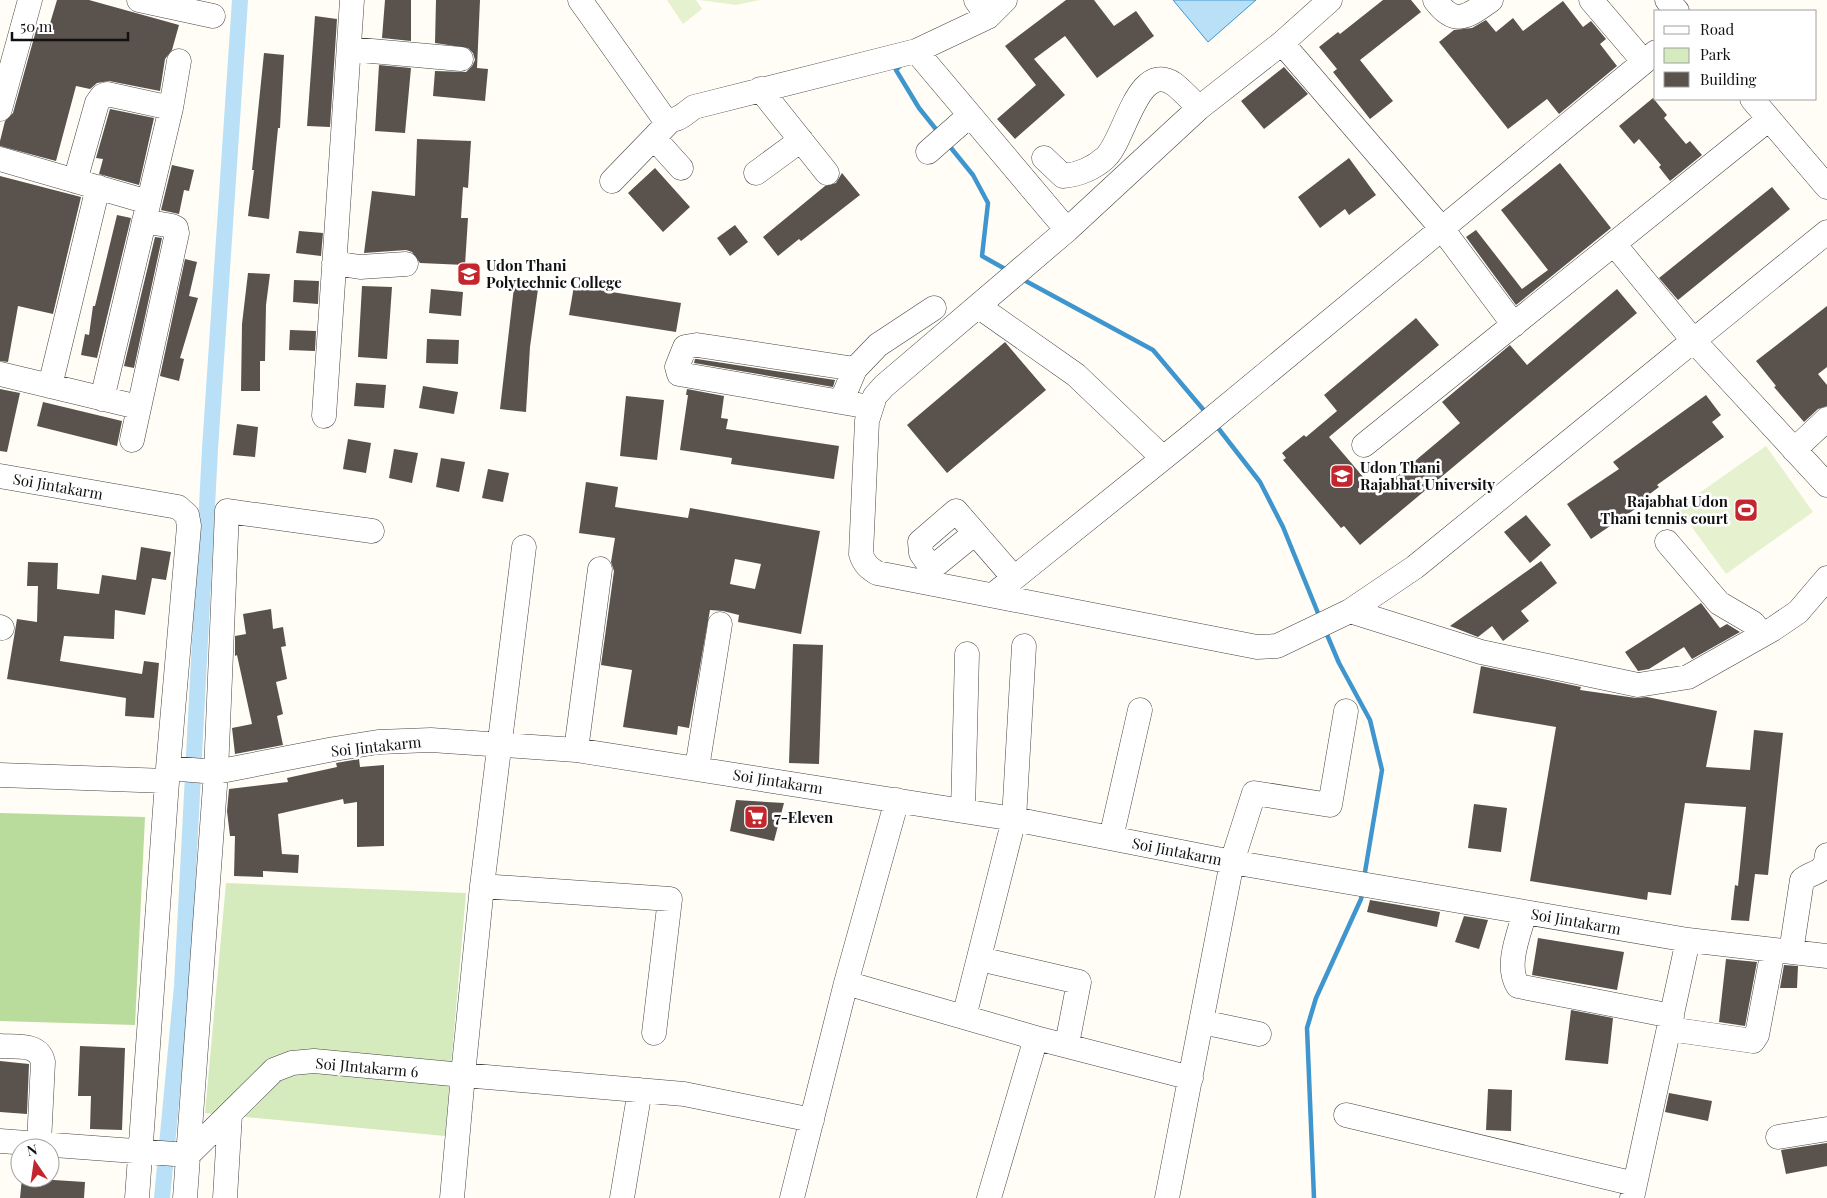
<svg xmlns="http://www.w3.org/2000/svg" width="1827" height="1198" font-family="'Playfair Display',serif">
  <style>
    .green { fill: #d5ebbd }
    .forest { fill: #b9dc9c }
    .pitch { fill: #e6f2cf }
    .water { fill: #b9e0f7; stroke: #3f96cf }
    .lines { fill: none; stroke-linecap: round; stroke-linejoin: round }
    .stream { stroke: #3f96cf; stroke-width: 4.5 }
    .canal { stroke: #b9e0f7; stroke-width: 16 }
    .building { fill: #5a524d; fill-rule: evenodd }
    .minor-casing { stroke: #444; stroke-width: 25 }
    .minor { stroke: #fff; stroke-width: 24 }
    .labels { text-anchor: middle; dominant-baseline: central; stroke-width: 5; stroke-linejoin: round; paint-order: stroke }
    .poi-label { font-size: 15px; font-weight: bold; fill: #111; stroke: #fff; text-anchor: start }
    .street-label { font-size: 15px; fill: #111; stroke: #fff }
  </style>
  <rect width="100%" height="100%" fill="#fffdf5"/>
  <path class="green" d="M226,883L466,893L445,1136L205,1113Z"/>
  <path class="forest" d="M0,813L145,817L135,1025L0,1021Z"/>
  <path class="pitch" d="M667,0H696L702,9L683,24Z
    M699,0H760L736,5Z
    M1766,446L1813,512L1726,574L1678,508Z"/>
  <path class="water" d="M1173,0H1256L1208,42Z"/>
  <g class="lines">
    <path class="stream" d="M901,65L896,70L919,108L939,133
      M947,143L973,175L988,203L982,256L1007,270
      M1022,279L1153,350L1207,414
      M1215,424L1260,482L1283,527L1320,618
      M1325,630L1339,663L1370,720L1382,770L1364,878
      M1314,1198L1307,1028L1316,998L1361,899L1363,891"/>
    <path class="canal" d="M162,1198L182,986L210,449L240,0"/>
  </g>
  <path class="building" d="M57,0H89L179,25L172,50L165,59L160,91L109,81L97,83L90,89L76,86L56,161L0,146V141L5,121L13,113L37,27L48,30Z
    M385,0H411V41L382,38Z
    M436,0H480L477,68L488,69L485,101L433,96L435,71L466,72L472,66L475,60L473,53L468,48L435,43Z
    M1066,0H1094L1114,26L1136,11L1154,36L1097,78L1065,36L1034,59L1065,95L1015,139L997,119L1036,85L1005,46Z
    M1383,0H1411L1421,12L1360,60L1393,101L1370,119L1333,72L1337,69L1319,47L1338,32L1340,34Z
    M1563,1L1583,27L1591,21L1606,39L1600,44L1617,66L1559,114L1547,99L1508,129L1439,42L1454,30L1472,28L1486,20L1496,32L1513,18L1523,31Z
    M315,16L337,19L330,127L307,126Z
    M264,53L284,55L280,128H278L269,219L248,216L254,170H252Z
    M379,65L411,68L405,133L375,131Z
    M1284,67L1308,94L1264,129L1241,101Z
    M1653,98L1667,115L1664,118L1686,144L1690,141L1702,155L1670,181L1659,167L1661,165L1639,139L1634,144L1619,126Z
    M110,109L154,118L139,185L99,174L103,159L96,158Z
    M417,139L471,141L468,188L463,187L461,218H468L465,265L420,263L412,252L406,250L364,253L372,191L415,196Z
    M1349,158L1376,195L1349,215L1345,209L1320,228L1298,197Z
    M1560,163L1611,228L1516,305L1466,237L1476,230L1522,289L1548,270L1501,210Z
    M172,165L194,170L189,191L184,190L179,214L161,210Z
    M655,168L690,207L663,232L628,193Z
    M842,173L860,195L801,241L799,239L778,256L763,237L825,186L836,183Z
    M0,176L81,197L53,314L18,306L8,362L0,361Z
    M1772,187L1790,209L1678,300L1659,278Z
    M117,215L131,218L97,358L81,355L85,334L89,335L93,306H95Z
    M735,225L748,242L730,256L717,238Z
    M299,231L323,233L321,256L296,253Z
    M155,237L162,238L134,368L124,366Z
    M185,259L197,262L189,296L198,298L180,358L184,359L179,381L160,376Z
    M248,273L270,274L266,305L265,361H260V391H241L242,324Z
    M294,280L319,281L318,304L293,302Z
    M362,286L392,287L387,359L358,357Z
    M574,286L681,303L676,332L569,315Z
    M514,287L538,289L530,347L526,412L500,409Z
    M431,289L463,292L461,316L429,313Z
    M1617,289L1637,313L1360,545L1344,526L1341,528L1283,460L1286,458L1282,453L1304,435L1306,437L1337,411L1324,395L1416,318L1439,345L1329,437L1377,493L1460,423L1442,402L1510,345L1527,365Z
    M1827,306V367L1818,374L1827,385V406L1818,409L1804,422L1774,387L1776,386L1756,361Z
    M290,330L316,331L315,351L289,350Z
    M427,339L459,340L458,364L426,363Z
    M1005,342L1046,390L947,473L907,425Z
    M695,359H697L835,380L833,387L694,363Z
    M356,383L386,385L384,408L354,406Z
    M423,386L458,392L454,414L419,408Z
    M0,389L20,393L7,452L0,451Z
    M687,389L724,396L721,418L728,419L726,429L839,446L834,479L731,464L732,458L680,450L688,395H686Z
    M1706,395L1721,415L1712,422L1724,437L1657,485L1659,487L1639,502L1641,505L1591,539L1567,504L1619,469L1613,462Z
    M626,396L664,400L657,460L620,456Z
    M43,402L122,421L117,446L37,426Z
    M237,424L258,427L255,457L233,455Z
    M348,439L371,443L366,473L343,469Z
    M394,449L418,453L412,483L389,478Z
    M441,458L465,462L459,492L436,487Z
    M488,469L509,473L503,502L482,498Z
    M586,482L618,487L615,507L688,518L690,508L820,531L801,634L738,622L739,615L723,611L710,610L689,728L678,726L677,735L623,727L632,670L601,665L614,571L611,562L615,538L579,533ZM735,559L761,564L755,589L730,584Z
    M1526,515L1551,545L1530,563L1504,532Z
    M141,547L171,552L166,580L152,578L145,615L115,610L114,639L64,636L60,661L142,674L144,661L159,663L154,718L125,716L126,698L7,679L17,619L37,622L38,586H27L28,562L58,563L57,589L99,594L102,575L136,580Z
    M1541,561L1557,583L1521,611L1529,621L1503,641L1492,626L1478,637L1450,626Z
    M1701,603L1720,628L1727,624L1740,632L1692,659L1684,647L1649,669L1638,671L1625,652Z
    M271,609L273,629L283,627L286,646L281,647L287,679L276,682L283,714L277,716L283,745L235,754L232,728L252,724L237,655L235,656V636L246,634L243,614Z
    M793,644L823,645L819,764L789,763Z
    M1481,666L1581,687L1580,690L1636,698L1647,697L1717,711L1706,767L1750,770L1754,730L1783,733L1768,875L1755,874L1749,921L1731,920L1735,885L1738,886L1746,807L1685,803L1671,895L1648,892L1647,900L1530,881L1556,727L1473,713Z
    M359,759L360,767L384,765V846L357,847V802L344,804L343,799L278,814L282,854L299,855L298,873L263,871V877L234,876L235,836H230L227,811L229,789L288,782L287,778L337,767L336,763Z
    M736,800L784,803L774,841L730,831Z
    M1474,804L1507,808L1501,852L1468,848Z
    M1370,900L1440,912L1437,927L1367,912Z
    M1464,916L1488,920L1479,949L1455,942Z
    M1538,938L1624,952L1617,990L1532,975Z
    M1726,959L1757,962L1745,1026L1719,1022Z
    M1784,965L1798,966L1797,988H1780Z
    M1571,1010L1613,1018L1608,1064L1565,1060Z
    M80,1046L125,1048L122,1130L90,1129L91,1096H78Z
    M0,1061L29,1064L27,1114L0,1112Z
    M1488,1089L1512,1090L1511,1131L1486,1130Z
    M1669,1093L1712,1101L1708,1121L1665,1112Z
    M1827,1143V1166L1786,1174L1781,1150Z
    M22,1178L85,1182L84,1198H20Z"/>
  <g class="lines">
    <g class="minor-casing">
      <path id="minor" d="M139,0L213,16
        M580,0L663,117C676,124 683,115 694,107L916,51L988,17L1005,0
        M976,0L988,17
        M1330,0L1282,43L1199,108L1067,230L884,386L875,396L867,421L861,554C864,564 869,568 877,573L1257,647L1277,646L1350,611L1415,567L1827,232
        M1435,0C1455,27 1467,17 1491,0
        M1591,0L1644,62
        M1667,0L1677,11
        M1282,43L1443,230L1514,325
        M349,49L461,59
        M916,51L1067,230
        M760,89L827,173
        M1752,99L1827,187
        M0,109L30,0
        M654,138L681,168
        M928,152L970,115
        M1044,158L1063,176C1078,175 1094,168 1105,158C1125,141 1137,59 1174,84C1183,91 1191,100 1199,108
        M0,159L148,202
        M756,173L801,140
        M75,181L97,103L102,96L107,94L171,108
        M612,181L670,121
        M1614,244L1693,340L1827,485
        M334,263L360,267L406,264
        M978,306L1076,375L1163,458
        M855,369L697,345L685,347L677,367L679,374L870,407
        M0,374L138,407
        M50,386L98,187
        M102,399L171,108L179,61
        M841,402L855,369L878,345L934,308
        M324,416L352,0
        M132,440L177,233L176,228L172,226L144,221
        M1364,445L1769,119
        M1794,450L1827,419
        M0,476L178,507L187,515L189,526L168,768L137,1198
        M975,533L937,564L928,563L921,553L920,542L956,511L1014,578
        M1667,542L1719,603L1753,623L1762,635
        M993,595L1187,439L1656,52
        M1350,611L1481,652L1638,685L1688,677L1773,629L1798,612L1827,578
        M0,627L2,628
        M576,750L600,569
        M168,768L216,772L334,749L378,742L431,740L576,750L1014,819L1232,862L1688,940L1827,956
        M697,768L720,624
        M0,775L167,781
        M963,811L967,654
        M1111,838L1140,710
        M482,886L670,899L654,1033
        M1525,912C1519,934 1505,966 1518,986L1672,1016
        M1791,952L1802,880C1814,870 1825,875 1827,855
        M980,959L1079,982L1067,1044
        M846,983L1036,1038L1191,1078
        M964,1017L1014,819L1024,646
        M1202,1022L1259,1034
        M1669,1029L1753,1041L1757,1035L1773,950
        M0,1046C16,1047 39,1043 43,1062L39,1143
        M1346,1115L1635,1184
        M1778,1137L1827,1129
        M0,1141L188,1155L274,1070L292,1063L314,1061L463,1075L482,886L524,547
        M185,1198L216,772L227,511L372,531
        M225,1198L230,1114
        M452,1198L463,1075L684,1094L812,1120
        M622,1198L640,1090
        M792,1198L846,983L897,800
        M989,1198L1036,1038
        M1167,1198L1232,862L1254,793L1330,805L1346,711
        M1632,1198L1688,940"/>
    </g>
    <use href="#minor" class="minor"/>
  </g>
  <defs>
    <g id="university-square" transform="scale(1.25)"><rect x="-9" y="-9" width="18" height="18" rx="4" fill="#c4262e" stroke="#fff"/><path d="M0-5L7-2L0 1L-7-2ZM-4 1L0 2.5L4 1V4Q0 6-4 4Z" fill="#fff"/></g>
    <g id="stadium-square" transform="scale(1.25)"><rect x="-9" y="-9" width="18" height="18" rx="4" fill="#c4262e" stroke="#fff"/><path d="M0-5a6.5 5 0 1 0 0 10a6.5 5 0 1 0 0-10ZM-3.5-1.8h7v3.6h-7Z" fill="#fff"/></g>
    <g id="supermarket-square" transform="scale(1.25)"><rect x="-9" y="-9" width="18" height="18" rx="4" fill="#c4262e" stroke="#fff"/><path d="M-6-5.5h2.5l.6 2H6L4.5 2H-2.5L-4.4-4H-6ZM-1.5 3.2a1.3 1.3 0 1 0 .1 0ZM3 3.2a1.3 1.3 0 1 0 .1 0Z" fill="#fff"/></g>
  </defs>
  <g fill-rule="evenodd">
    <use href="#university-square" x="469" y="274"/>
    <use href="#university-square" x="1342" y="476"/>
    <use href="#stadium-square" x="1746" y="510"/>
    <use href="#supermarket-square" x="756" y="817"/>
  </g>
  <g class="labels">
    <g class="poi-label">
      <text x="486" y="265">Udon Thani<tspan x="486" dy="17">Polytechnic College</tspan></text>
      <text x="1360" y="467">Udon Thani<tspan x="1360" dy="17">Rajabhat University</tspan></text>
      <text x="1728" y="501" text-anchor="end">Rajabhat Udon<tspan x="1728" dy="17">Thani tennis court</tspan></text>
      <text x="774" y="817">7-Eleven</text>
    </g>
    <g class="street-label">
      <text transform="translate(58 486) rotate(10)">Soi Jintakarm</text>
      <text transform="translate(376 746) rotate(-6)">Soi Jintakarm</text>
      <text transform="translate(778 781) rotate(9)">Soi Jintakarm</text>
      <text transform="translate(1177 851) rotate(11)">Soi Jintakarm</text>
      <text transform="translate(1576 921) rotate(10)">Soi Jintakarm</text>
      <text transform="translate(367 1067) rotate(5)">Soi JIntakarm 6</text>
    </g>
  </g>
  <rect x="1654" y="10" width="162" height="90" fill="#ffffff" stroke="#a0a0a0"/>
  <rect x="1664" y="26" width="25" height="8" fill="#ffffff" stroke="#a0a0a0"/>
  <text x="1700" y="35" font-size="15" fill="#111111">Road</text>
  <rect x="1664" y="48" width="25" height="15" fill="#d5ebbd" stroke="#a0a0a0"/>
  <text x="1700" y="60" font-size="15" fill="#111111">Park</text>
  <rect x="1664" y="72" width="25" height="15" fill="#5a524d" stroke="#a0a0a0"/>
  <text x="1700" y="85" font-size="15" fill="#111111">Building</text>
  <g transform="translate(35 1163) rotate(347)"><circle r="24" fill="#ffffff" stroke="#a0a0a0"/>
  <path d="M0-4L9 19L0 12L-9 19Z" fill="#c4262e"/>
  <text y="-8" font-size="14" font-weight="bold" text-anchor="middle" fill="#111111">N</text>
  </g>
  <path d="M12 32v8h116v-8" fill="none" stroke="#111111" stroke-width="2.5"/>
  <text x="20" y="32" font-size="15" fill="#111111" stroke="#ffffff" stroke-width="4" paint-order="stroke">50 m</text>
</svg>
